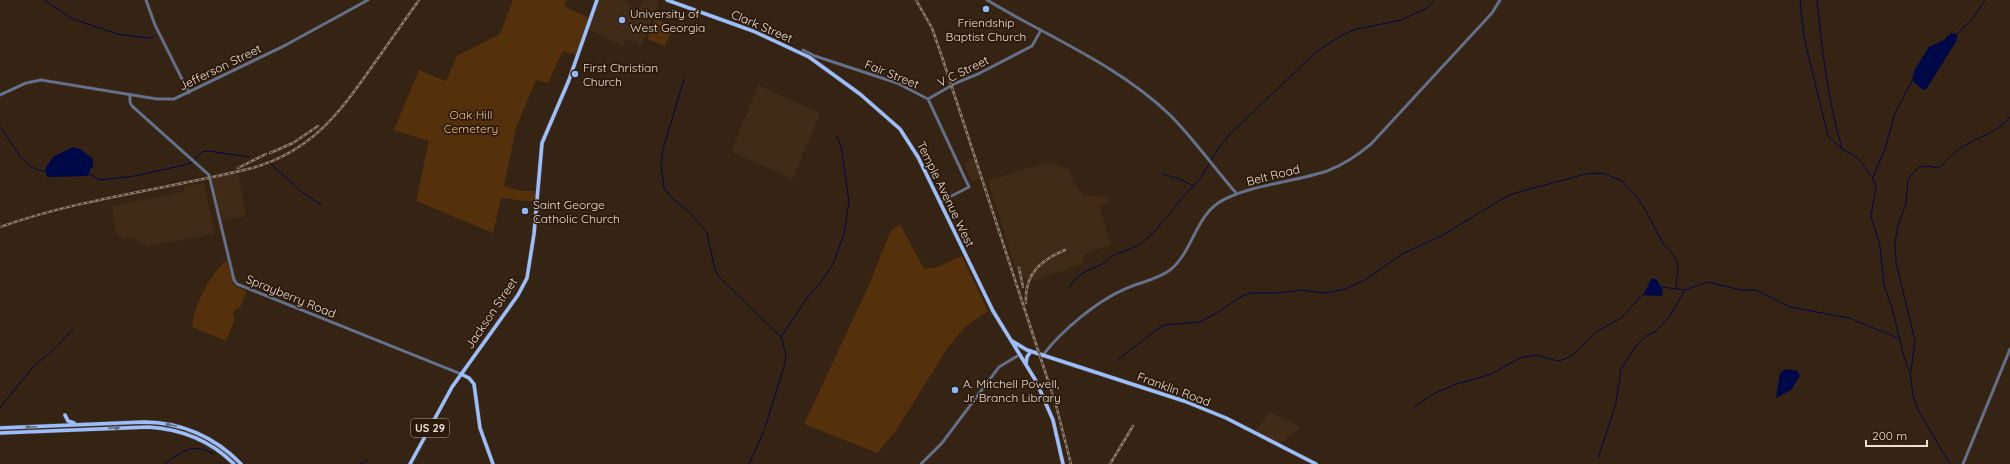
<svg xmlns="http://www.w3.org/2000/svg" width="2010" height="464" font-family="Quicksand,sans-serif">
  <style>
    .built { fill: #422b16 }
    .green { fill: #54300b }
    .water { fill: #000948 }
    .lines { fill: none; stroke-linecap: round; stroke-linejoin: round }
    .stream { stroke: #000948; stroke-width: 1 }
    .minor-casing { stroke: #524132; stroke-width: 3.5 }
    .major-casing { stroke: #524132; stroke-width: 4.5 }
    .minor { stroke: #627391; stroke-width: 2.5 }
    .major { stroke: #9bbefe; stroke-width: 3.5 }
    .rail-casing { stroke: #8e7f72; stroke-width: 2.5 }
    .rail { stroke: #2b1a0a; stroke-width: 1; stroke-dasharray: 3; stroke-linecap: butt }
    .oneway { fill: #636c84 }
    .poi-dot { fill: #91b8fd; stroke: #2b1a0a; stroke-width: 1.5 }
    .labels { text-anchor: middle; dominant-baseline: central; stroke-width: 3.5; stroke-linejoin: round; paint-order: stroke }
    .shield { fill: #2b1a0a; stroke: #b1a397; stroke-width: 1 }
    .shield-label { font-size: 11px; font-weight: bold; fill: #ebded4 }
    .poi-label { font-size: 12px; fill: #ebded4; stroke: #2b1a0a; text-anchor: start }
    .street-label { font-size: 12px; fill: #ebded4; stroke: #2b1a0a }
    .park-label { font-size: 12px; fill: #f4be8f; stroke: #2b1a0a }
  </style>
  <rect width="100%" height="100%" fill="#352313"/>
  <path class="built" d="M599,0H622L628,2L630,7L637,12L641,3L645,0H660L641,47L637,43L626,38L623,46L591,31L589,28Z
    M758,85L820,113L793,179L731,152Z
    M974,159L980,179L971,181V176L969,177L965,164L967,161Z
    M1047,162L1069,169L1074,184L1084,195L1106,197L1110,201L1099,206L1111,245L1086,253L1081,264L1036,280L1019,278L988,181Z
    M238,170L246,216L219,221L210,177Z
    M204,183L215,234L147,246L133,238H123L116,234L112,206L184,192V187Z
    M1270,412L1301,427L1278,445L1254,433Z"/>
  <path class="green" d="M513,0H567L564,6L589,18L576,55L563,51L548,83L536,80L516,128L504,186L522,191H535V202L501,198L493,233L416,201L429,141L394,130L419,70L446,81L457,56L500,34Z
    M655,19L673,27L665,46L647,39Z
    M900,224L924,269L935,268L962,256L988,311L966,326L948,347L895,432L877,453L804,424L869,285L890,232Z
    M227,260L234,285L246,291V293L240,308L235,310L233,314L235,319L226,341L192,327C194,306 210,274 227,260Z"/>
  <path class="water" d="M1951,33L1957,34V40L1927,88L1923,90L1912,80L1915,69L1929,47L1944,40Z
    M73,147L80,149L93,159V166L90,170L88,176L47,177L45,169L53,157Z
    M1653,278L1657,280L1663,291L1662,296L1642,295C1649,289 1647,282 1653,278Z
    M1786,369L1797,371L1800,376L1791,390L1776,398L1780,373Z"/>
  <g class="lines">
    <path class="stream" d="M44,0L71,18L96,27L117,34L148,38L154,37
      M1800,0L1804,37L1828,136L1842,149L1857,157L1872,177L1876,187L1871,216L1880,246L1884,285L1892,308L1904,357L1910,372L1913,395L1917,408L1950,464
      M1817,0C1822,50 1828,101 1842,149
      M1957,34L1973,18L1985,0
      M684,79L663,149L661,165L664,188L673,199L689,212L707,233L715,270L719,277L781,337L786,354L785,363L765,428
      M0,127C13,142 23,171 45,171
      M195,159L202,152L208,151L249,157
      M271,164L303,193L321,205
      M88,173L100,180L134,176L185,165L193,162
      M1162,174L1177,178L1194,186
      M1873,177L1885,149L1895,113L1912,81
      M1661,287L1685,290L1707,282L1741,290H1756L1790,307L1849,318L1898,338
      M1069,288L1074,280L1083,273L1104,263L1112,256L1139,245L1149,237L1170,214L1181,199L1201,178L1217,150L1230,134L1316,52L1344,34L1357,29L1401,20L1427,8L1435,0
      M782,336L807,298L821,282L833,264L844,234L849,202L841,146L837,137
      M1117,360L1159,328L1164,325L1200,322L1220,311L1240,297L1251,293H1278L1302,290L1325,293L1345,289L1365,280L1402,254L1443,235L1502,199L1515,193L1586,174L1603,173L1622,181L1637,197L1647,213L1664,245C1670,249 1679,262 1678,269C1678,276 1675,281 1677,288
      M1911,371L1915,341L1896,262L1895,243L1898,225L1906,204L1908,180L1911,175L1919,167L1928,166L1939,168C1947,161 1953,153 1962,147C1978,137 1999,132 2010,117
      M1414,407L1435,393L1457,384L1491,374L1520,358L1535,355L1558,361L1565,359L1574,354L1596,332L1621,318L1642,295
      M0,408L33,367L53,350L73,329
      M1598,458L1616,403L1621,369L1635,347L1646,336L1656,331L1669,317L1685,290
      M164,464C184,451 191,442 214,454
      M360,464L368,460
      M749,464L764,431"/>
    <g class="minor-casing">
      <path id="minor" d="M146,0L155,25L189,93
        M987,0C1048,37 1117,64 1170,115C1194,139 1214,168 1237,194
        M803,50L815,56L897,83L928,99L969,187L940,202
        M0,95L26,83L41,80L157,99H174L284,46L368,0
        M130,95V102L132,106L209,175L234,280L237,284L461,374
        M928,99L956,83L978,74L1032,46L1041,30
        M1043,355C1062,330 1097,301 1125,289C1140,282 1157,280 1170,270C1194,251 1195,213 1225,199C1256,184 1294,182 1327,171C1343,165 1358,155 1371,144L1492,13L1500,0
        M921,464L942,443L999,367L1019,355
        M1963,464L2010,349"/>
    </g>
    <g class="major-casing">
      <path id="major" d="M667,0L753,31L809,57L860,94L900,129L918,157L993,311L1036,381L1053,420L1063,464
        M1012,341L1027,350L1184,401L1226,418L1316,464
        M1026,364L1027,357L1031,351
        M461,374L469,378L474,384L480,428L493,464
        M65,415L68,421L74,423
        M0,428L144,422C181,422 215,437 241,464
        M0,433L148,427C181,429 210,440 234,464
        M410,464L452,387L518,295L527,278L534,234L542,143L569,80L597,0"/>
    </g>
    <use href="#minor" class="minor"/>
    <use href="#major" class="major"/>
    <g class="rail-casing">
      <path id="rail" d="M916,0L932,28L943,60L1056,405L1071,464
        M270,153L293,143L318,126
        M238,168L266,154
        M0,227C82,198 168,189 252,168C310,152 338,115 371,68C387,45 403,23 419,0
        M1019,268L1023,287
        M1026,303C1024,274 1041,260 1065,250
        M1110,464L1133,426"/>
    </g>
    <use href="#rail" class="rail"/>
  </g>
  <defs><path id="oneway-solid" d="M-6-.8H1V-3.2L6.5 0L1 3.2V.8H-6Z"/></defs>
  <g class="oneway">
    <use href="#oneway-solid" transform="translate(171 425) rotate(-168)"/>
    <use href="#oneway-solid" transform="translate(31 427) rotate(178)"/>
    <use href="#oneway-solid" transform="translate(114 428) rotate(-2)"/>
  </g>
  <g class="poi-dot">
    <circle cx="986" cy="9" r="4"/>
    <circle cx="622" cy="20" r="4"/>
    <circle cx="575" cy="74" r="4"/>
    <circle cx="525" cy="211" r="4"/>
    <circle cx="955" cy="390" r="4"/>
  </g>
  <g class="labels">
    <rect class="shield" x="411" y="419" width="38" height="18" rx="3"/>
    <g class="shield-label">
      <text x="430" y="428">US 29</text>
    </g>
    <g class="poi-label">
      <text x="630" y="13">University of<tspan x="630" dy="14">West Georgia</tspan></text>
      <text x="986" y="22" text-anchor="middle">Friendship<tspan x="986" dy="14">Baptist Church</tspan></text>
      <text x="583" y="67">First Christian<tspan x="583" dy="14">Church</tspan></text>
      <text x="533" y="204">Saint George<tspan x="533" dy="14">Catholic Church</tspan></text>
      <text x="963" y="383">A. Mitchell Powell,<tspan x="963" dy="14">Jr. Branch Library</tspan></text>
    </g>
    <g class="street-label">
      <text transform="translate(762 26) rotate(23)">Clark Street</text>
      <text transform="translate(220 67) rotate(-26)">Jefferson Street</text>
      <text transform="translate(963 71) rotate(-26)">V C Street</text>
      <text transform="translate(892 74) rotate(22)">Fair Street</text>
      <text transform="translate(1273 175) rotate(-14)">Belt Road</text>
      <text transform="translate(946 194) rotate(64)">Temple Avenue West</text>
      <text transform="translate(291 296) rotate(22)">Sprayberry Road</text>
      <text transform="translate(491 313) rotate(-56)">Jackson Street</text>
      <text transform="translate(1174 389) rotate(20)">Franklin Road</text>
    </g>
    <g class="park-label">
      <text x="471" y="114">Oak Hill<tspan x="471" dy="14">Cemetery</tspan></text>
    </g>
  </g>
  <path d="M1866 440v6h61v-6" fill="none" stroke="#ebded4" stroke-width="2"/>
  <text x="1872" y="440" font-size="12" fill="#ebded4" stroke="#2b1a0a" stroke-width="3" paint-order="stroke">200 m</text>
</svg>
